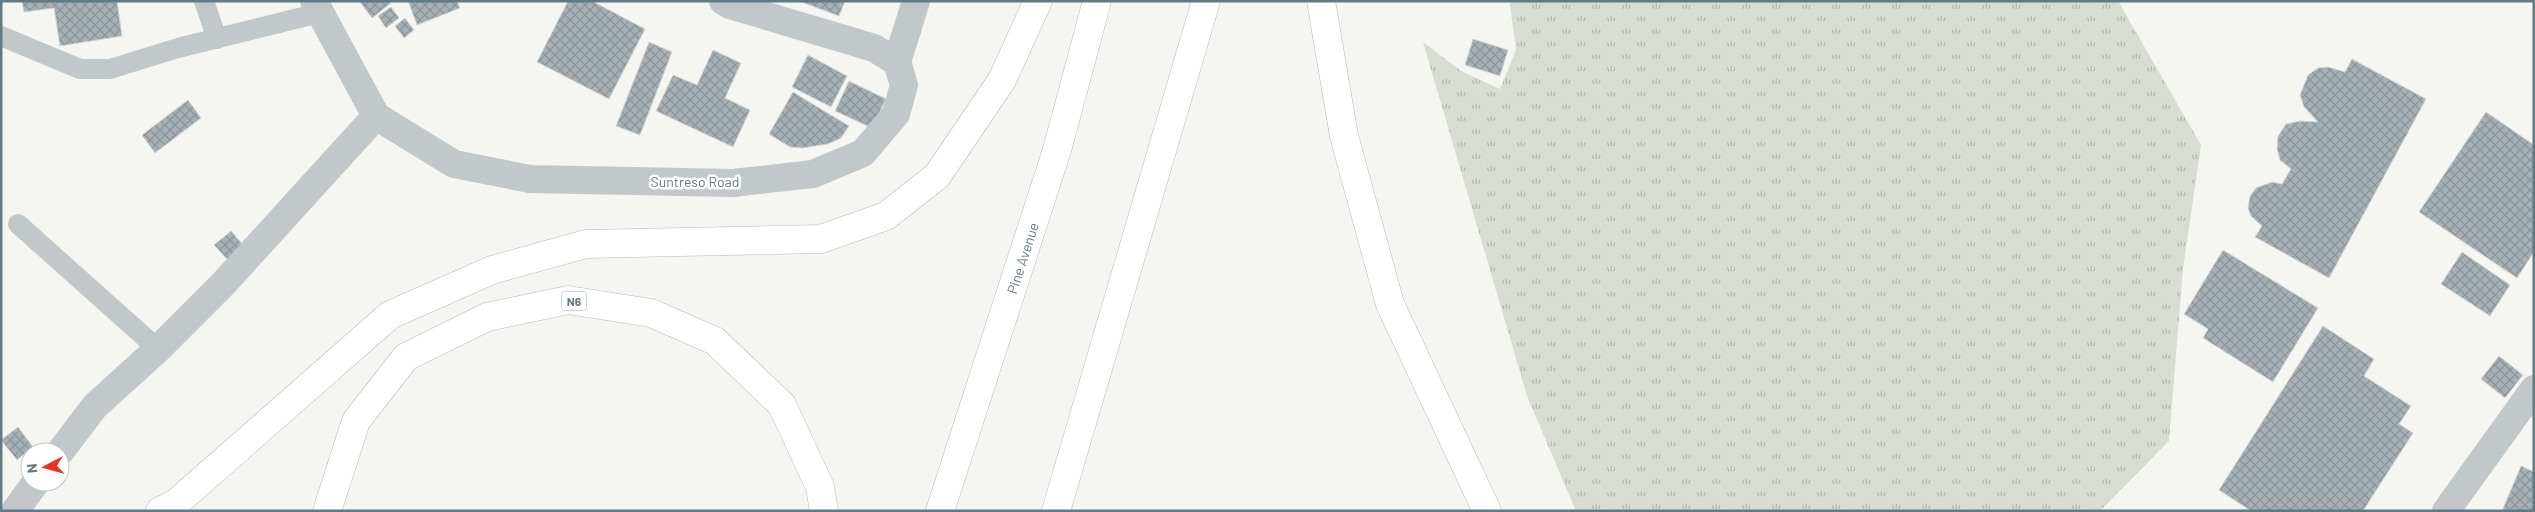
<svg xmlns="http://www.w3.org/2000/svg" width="2535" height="512" font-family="Barlow,sans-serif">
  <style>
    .grass { fill: url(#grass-tufts) }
    .building { fill: url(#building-cross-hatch); stroke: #d6d6d4 }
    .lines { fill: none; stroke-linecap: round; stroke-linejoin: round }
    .primary-casing { stroke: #b5babd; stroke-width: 29 }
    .highway-casing { stroke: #b5b9bb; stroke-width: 29 }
    .lane { stroke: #c2c7c9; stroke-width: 20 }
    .street { stroke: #c2c7c9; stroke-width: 28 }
    .primary { stroke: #fff; stroke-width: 28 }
    .highway { stroke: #fff; stroke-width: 28 }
    .labels { text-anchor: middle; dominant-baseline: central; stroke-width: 5; stroke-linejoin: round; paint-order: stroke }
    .shield { fill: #fff; stroke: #92a1a9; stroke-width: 1 }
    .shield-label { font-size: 12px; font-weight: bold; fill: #637984 }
    .street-label { font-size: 14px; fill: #637984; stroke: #fff }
  </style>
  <defs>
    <pattern id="grass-tufts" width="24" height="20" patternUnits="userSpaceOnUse" patternTransform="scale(1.25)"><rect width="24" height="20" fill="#d7ddd2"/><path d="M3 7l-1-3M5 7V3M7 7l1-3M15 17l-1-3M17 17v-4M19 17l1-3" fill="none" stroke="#b2b8b0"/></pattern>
    <pattern id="building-cross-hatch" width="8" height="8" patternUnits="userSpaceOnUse" patternTransform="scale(1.25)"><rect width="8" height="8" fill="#a7b1b5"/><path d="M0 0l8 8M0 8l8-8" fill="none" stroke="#8c9599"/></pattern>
  </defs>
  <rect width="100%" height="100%" fill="#f5f5f1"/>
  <path class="grass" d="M1512,1H2118L2201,145L2183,269L2169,441L2100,511H1576L1527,396L1423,42L1461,71L1500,89L1516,50L1510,5Z"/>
  <path class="building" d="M22,1H117L122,36L60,46L54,8L24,12Z
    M362,1H390L391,3L372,18L360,2Z
    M408,1H457L460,8L417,25Z
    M568,1H592L645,29L609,99L537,62Z
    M799,1H845L839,16Z
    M391,7L399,18L386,28L378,16Z
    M405,18L414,30L404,38L395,26Z
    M1473,39L1508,50L1500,76L1465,65Z
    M649,42L672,52L640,135L616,126Z
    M713,50L741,63L725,98L750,110L733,147L656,111L673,75L697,85Z
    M808,55L847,76L831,107L792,87Z
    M2352,59L2426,99L2329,278L2255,237L2262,226L2251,216L2248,208L2250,196L2256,188L2272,182L2282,184L2291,169L2280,160L2277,149L2278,136L2286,124L2300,121L2318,122L2304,107L2300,95L2308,75L2318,68L2328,67L2345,72Z
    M849,81L886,99L872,128L835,111Z
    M793,92L849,126L841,138L828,144L802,148L790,147L769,134Z
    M188,100L201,118L155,153L142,135Z
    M2486,112L2534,145V252L2517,278L2419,212Z
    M231,231L244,246L228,260L214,245Z
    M2223,250L2318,308L2273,382L2203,338L2208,329L2184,314Z
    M2462,252L2510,285L2490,316L2441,284Z
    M2323,326L2374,359L2364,376L2411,406L2399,424L2413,433L2363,511H2251L2219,490Z
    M2499,356L2523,375L2505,398L2481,379Z
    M18,427L33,447L17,460L1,440Z
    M2521,466L2534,472V511H2502Z"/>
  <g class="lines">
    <g class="primary-casing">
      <g id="primary">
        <path id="s1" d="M940,511L1057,150L1097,1"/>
        <path d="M1056,511L1206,1"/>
      </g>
    </g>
    <g class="highway-casing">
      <path id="highway" d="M1321,1L1344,136L1390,304L1487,511
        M160,511L175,504L390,315L492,270L586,244L821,239L886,216L937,176L1002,80L1038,1
        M327,511L356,421L406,357L487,317L568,300L651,313L715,341L782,405L820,487L824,511"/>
    </g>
    <path class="lane" d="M204,1L217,39
      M1,36L80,69H110L178,48L319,13
      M18,224L158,349"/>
    <path class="street" d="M314,1L376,116L454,164L530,179L733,183L813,174L863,153L896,114L904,85L897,62L874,48L730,5L723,1
      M897,62L916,1
      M60,452L95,406L158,349L224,283L376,116
      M15,511L36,482
      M2446,511L2534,389"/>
    <use href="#primary" class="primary"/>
    <use href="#highway" class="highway"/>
  </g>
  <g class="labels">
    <rect class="shield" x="561.5" y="291.5" width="25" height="19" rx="4"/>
    <g class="shield-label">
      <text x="574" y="301">N6</text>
    </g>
    <g class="street-label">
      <text x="695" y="181">Suntreso Road</text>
      <text stroke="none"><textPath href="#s1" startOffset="266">Pine Avenue</textPath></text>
    </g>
  </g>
  <rect width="2535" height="512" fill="none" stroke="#637984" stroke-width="5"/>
  <g transform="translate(45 467) rotate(264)"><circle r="24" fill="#ffffff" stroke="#c1c9ce"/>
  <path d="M0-4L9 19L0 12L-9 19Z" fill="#eb321c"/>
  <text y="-8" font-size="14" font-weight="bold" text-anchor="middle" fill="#637984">N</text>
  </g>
</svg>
